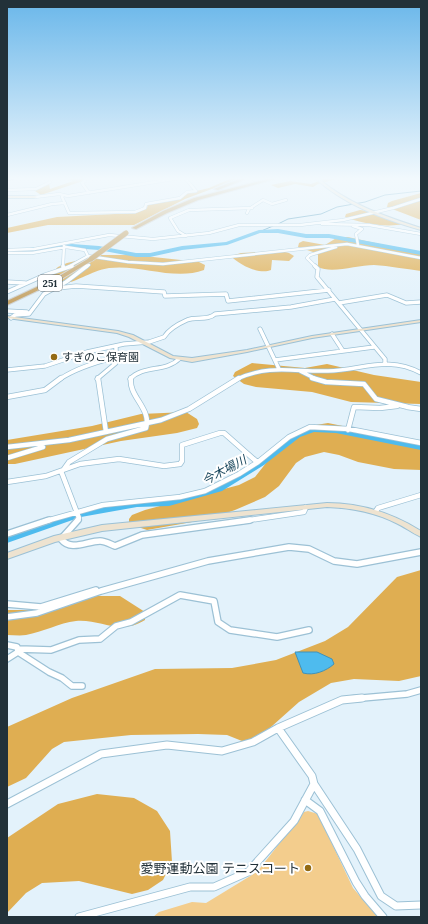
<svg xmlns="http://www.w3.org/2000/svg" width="428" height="924" font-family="Lora,'Noto Sans JP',serif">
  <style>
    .green { fill: #f3cd8d }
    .forest { fill: #dfae52 }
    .water { fill: #4ebbee; stroke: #4192b8 }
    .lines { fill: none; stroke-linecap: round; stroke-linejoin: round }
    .stream { stroke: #4192b8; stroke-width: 1 }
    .river { fill: #4ebbee; fill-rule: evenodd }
    .street-tunnel { stroke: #bccbd4; stroke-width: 3.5; stroke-dasharray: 3.5 1.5; stroke-linecap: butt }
    .street-far4-casing { stroke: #9cc1d5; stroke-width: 3.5 }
    .street-far3-casing { stroke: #9cc1d5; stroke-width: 5 }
    .street-far2-casing { stroke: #9cc1d5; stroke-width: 6 }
    .street-far1-casing { stroke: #9cc1d5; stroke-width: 8 }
    .street-casing { stroke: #9cc1d5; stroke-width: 9 }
    .secondary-casing { stroke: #9cc1d5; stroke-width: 2 }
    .highway-casing { stroke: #ced2d3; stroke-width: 2 }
    .street-far4 { stroke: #fff; stroke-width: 2.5 }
    .street-far3 { stroke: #fff; stroke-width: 3.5 }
    .street-far2 { stroke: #fff; stroke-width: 4.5 }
    .street-far1 { stroke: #fff; stroke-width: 5.5 }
    .street { stroke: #fff; stroke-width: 7 }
    .secondary { fill: #eee3d0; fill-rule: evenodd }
    .highway { fill: #c5a264; fill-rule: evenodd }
    .highway-bridge-casing { stroke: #ced2d3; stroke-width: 6; stroke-linecap: butt }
    .highway-bridge { stroke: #c5a264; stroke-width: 5 }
    .poi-dot { fill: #936a13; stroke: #fff; stroke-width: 1.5 }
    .labels { text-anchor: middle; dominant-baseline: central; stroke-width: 4; stroke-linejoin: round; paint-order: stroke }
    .shield { fill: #fff; stroke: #646f74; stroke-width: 1 }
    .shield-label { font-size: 10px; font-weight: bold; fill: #223139 }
    .poi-label { font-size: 11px; fill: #223139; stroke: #fff; text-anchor: start }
    .water-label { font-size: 12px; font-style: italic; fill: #154359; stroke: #fff }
    .near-poi-label { font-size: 13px; fill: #223139; stroke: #fff; text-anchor: end }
  </style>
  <rect width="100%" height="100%" fill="#e3f2fb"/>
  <path class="green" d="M308,811L318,814L353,888L378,917H153L159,912L192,902L206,903L257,872L304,812Z"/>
  <path class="forest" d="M64,178H83V181L41,195L35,191H29L45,186L49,183L50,189L73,181Z
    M232,178H241L185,199L134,225H48L7,233V228L57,217L134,213L147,208L148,204L183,197L188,193L209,188Z
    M326,178H340L318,184L313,187L295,184L278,188L271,185L290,181L311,184Z
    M421,193V220L387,207L388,203L392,201Z
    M360,210L376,212L403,224C386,228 361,223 345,217L346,214Z
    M338,237H348L421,253V271C405,269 390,266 374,265C357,265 332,274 318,267V255L316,253L298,247L299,243L303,241L325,245Z
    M281,251L289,253L294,256L289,261L272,260L271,270C260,275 239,265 231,256L241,253Z
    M101,255H135L199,262L205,265L204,270C174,281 140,264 109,268C88,271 73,287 50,284L47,281V277L58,267L67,263Z
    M252,363L305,368L327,364L374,375L421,382V404L351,402L312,392L256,387L244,384L233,376L235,372Z
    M186,412L197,419L199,424L197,428L177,433L121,441L15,464H7V440L92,426L141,414Z
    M328,423L421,442V470L394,469L358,462L339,455L324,452L305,457L296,463L279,486L265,497L235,510L209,519L147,530L129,524V519L132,515L145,510L239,485L255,477L285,439L310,426Z
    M421,570V676L399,681L354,679L331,683L299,702L262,735L247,743L227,735L198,734L131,735L64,742L52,749L26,778L7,787V727L72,698L155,669L232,668L276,660L325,641L348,627L397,577Z
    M94,596H120L145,612V620C119,636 102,619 76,621C59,623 43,632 26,635C20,636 13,635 7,635V610H38Z
    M97,794L134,798L157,811L170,831L172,862L163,880L148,890L132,894L79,881L42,883L26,893L7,913V838L58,804Z"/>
  <path class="water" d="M295,652H317L332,659L334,664C326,671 314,676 303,673Z"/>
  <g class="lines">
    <path class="stream" d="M7,181L18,178
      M278,224L288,219L321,214L337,207L365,202L385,195L421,191
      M259,232L273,226"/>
    <path class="river" d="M278,229L306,234H329L421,251V255L329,238H306L278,233H260L227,245L182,250L150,257H136L99,250L72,248L7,253L8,250L72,244L99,246L136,253H150L182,246L226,242L259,230Z
      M313,426L336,427L421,444V450L336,433L314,432L300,437L264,465L222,491L169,506L137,507L81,517L7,543V535L81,511L137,501L169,500L216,487L258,461L294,433Z"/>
    <path class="street-tunnel" d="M39,283L49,289"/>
    <g class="street-far4-casing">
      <path id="street-far4" d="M85,178V181L82,183L89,193
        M7,190L36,189L50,182
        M63,195L62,197L69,213L135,212L145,208L146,204L180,198L187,192L196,191L185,178
        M35,197L59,194L68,196L180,178
        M247,213L249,209L263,200L272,204L286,200
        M7,215L52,204L65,203
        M322,224L369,225L421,234
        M353,226L362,229L356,234L358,245
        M186,236L178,231L170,218L189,210L252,208
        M7,250L34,249L109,235L153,239L209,233L239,225H300L343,220L393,208L421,199
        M7,253H32L66,247L85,250L88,256
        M63,267L64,245
        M68,267L88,256L128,262L163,264L347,244L421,258
        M86,267L89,265
        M316,267L307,258L310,255L336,247"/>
    </g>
    <g class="street-far3-casing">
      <path id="street-far3" d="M315,266L318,269L317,277L385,359V364
        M63,269V266
        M7,282L25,283
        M49,289L76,286L164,292L165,296L226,294L228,301L329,290
        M7,292L45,275L72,266
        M339,303L387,295L406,303L421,302
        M7,311L27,312
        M11,318L15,315L29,314L44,294L66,282L87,266
        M260,329L279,369
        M332,334L343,351
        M275,360L374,347
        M7,370L45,366L87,352L124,344L149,342L164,337C169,329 178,324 187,320C195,316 208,321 215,314L291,307L335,299
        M300,371L316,379
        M60,379C76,368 97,362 116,357
        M97,379L116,363V347
        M130,379C143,365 166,372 179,359
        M237,379C270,364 294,372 328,371C362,370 388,355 421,373"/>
    </g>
    <g class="street-far2-casing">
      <path id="street-far2" d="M98,378L106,432
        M312,378L326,382L364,384L376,399L408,407
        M7,397L45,390L61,378
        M407,407L421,409
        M348,430L354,407L380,408L397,406
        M7,447L69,440L161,420L189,409L239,378
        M7,458L43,447
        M64,469L69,462L107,439L146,428C152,409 128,396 131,378
        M61,471L79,518L77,521
        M7,482L46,476L80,464L119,459L164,466L180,464L182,461V445L220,433H224L257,462
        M376,511L378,508L421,495
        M46,521L103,505L180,497L205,491L239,474L258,462L289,437L310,427L349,429L421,443
        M243,521L304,512L306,507"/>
    </g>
    <g class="street-far1-casing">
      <path id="street-far1" d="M78,520L61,539C71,552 87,541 100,541C105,541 110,544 115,546L142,535L250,520
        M7,534L49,520
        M7,604L41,607L96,590
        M7,617L37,613L101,591L208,561L289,547L309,549L334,561L357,564L421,552
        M7,645L17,647L18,651
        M19,649L51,650L79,640L100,639L116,626L131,622L180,595L214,601L218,622L230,630L277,637L309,630
        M18,652L49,672L62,678L72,686H82
        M7,659L18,652
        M351,699L407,694L421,690"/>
    </g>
    <g class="street-casing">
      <path id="street" d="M278,728L312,776L314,784L357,849L381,896L396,906L421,905
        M305,800L320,811L356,882L365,896L383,917
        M7,804L101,754L167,745L222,751L253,742L278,728L342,700L362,698
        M79,917L190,887H214L248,872L294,821L314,784"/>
    </g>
    <g class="secondary-casing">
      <path id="secondary" d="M315,178H318C348,204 384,216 421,228V230C383,219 344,205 315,178Z
        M7,196H35L37,197L35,198H7Z
        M7,316L118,331L133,335L173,356L192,358L247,350L312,336L421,320V322L312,338L247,352L192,362L170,358L129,337L117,333L7,318Z
        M327,503C361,503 392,513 421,531V537C412,533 405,527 396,523C374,512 352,508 327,507L102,531L55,542L7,559V553L54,536L102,525Z"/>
    </g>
    <g class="highway-casing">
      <path id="highway" d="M241,178H248L218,190L214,189Z
        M271,178H279L198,200L167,213L136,229L132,228L163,211L194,198Z
        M91,257L94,259L93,260L60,280L7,305V301L56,278Z"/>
    </g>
    <use href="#street-far4" class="street-far4"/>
    <use href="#street-far3" class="street-far3"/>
    <use href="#street-far2" class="street-far2"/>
    <use href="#street-far1" class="street-far1"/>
    <use href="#street" class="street"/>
    <use href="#secondary" class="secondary"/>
    <use href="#highway" class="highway"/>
    <g class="highway-bridge-casing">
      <path id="highway-bridge" d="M91,259L126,233"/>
    </g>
    <use href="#highway-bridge" class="highway-bridge"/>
  </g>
  <linearGradient id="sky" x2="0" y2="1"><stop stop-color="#6ab7ea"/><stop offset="0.58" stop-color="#f2f9fd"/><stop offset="1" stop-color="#f2f9fd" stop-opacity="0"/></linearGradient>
  <rect width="428" height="308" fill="url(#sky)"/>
  <g class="poi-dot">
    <circle cx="54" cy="357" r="4"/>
    <circle cx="308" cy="868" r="4"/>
  </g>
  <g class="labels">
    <rect class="shield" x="38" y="275" width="24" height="16" rx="3"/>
    <g class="shield-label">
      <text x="50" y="283">251</text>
    </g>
    <g class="poi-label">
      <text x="62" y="357">すぎのこ保育園</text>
    </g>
    <g class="water-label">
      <text transform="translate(224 470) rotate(-28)">今木場川</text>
    </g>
    <g class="near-poi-label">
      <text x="300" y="868">愛野運動公園 テニスコート</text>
    </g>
  </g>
  <rect width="428" height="924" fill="none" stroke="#223139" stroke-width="16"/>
</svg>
